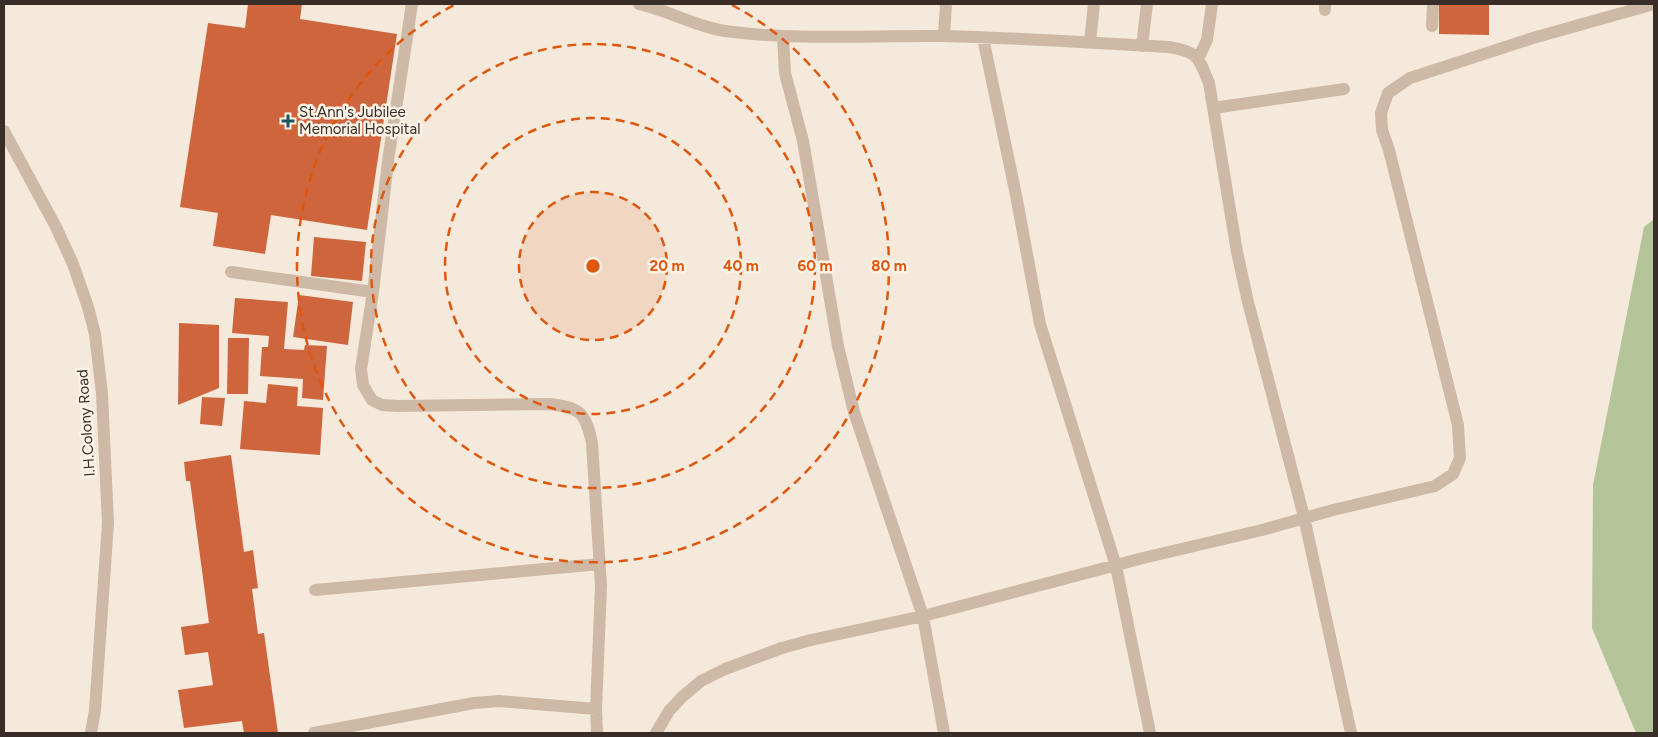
<svg xmlns="http://www.w3.org/2000/svg" width="1658" height="737" font-family="Figtree,sans-serif">
  <style>
    .green { fill: #b4c499 }
    .building { fill: #cf653d }
    .lines { fill: none; stroke-linecap: round; stroke-linejoin: round }
    .minor { stroke: #cdb9a5; stroke-width: 12 }
    .ring { fill: none; stroke: #df570d; stroke-width: 2.5; stroke-dasharray: 9 6 }
    .poi-dot { fill: #19565d; stroke: #fbf3e7; stroke-width: 2 }
    .labels { text-anchor: middle; dominant-baseline: central; stroke-width: 5; stroke-linejoin: round; paint-order: stroke }
    .poi-label { font-size: 15px; fill: #382d27; stroke: #fbf3e7; text-anchor: start }
    .street-label { font-size: 15px; fill: #382d27; stroke: #fbf3e7 }
    .centre { fill: #df570d; stroke: #fbf3e7; stroke-width: 2.5 }
    .ring-label { font-size: 15px; text-anchor: middle; font-weight: bold; fill: #df570d; stroke: #fbf3e7; stroke-width: 5; stroke-linejoin: round; paint-order: stroke }
  </style>
  <rect width="100%" height="100%" fill="#f4e9da"/>
  <path class="green" d="M1654,219V733H1636L1592,628L1593,485L1644,227Z"/>
  <path class="building" d="M248,4H302L300,19L397,34L367,230L271,215L265,254L213,246L218,213L180,207L208,23L245,28Z
    M1439,4H1489V35L1439,34Z
    M314,237L366,242L362,281L311,276Z
    M299,295L353,302L348,345L293,337Z
    M235,298L288,302L284,349L304,350L305,345L327,346L323,400L302,398L303,379L260,376L262,347H276H268L269,336L232,333Z
    M179,323L219,325V388L178,405Z
    M228,338H249L248,394H227Z
    M268,384L298,387L297,406L323,408L320,455L240,449L244,401L266,403Z
    M202,397L225,398L222,426L200,424Z
    M231,455L244,552L253,550L258,588L252,589L258,634L264,633L278,733H244L242,721L184,728L178,690L213,685L208,652L185,655L181,627L209,623L190,481H186L184,462Z"/>
  <g class="lines">
    <path class="minor" d="M412,4L388,161L373,292L361,369L363,385L372,400L382,405L398,406L549,404C580,408 585,411 592,443L601,586L596,709L597,733
      M639,4C668,10 696,27 725,31C798,41 872,35 945,36C1020,38 1095,43 1169,47C1199,52 1198,57 1209,83L1237,252L1248,302L1304,517L1351,733
      M1325,4V10
      M1432,26L1433,4
      M944,36L946,4
      M783,37L785,73L803,141L838,346L854,412L923,616L944,733
      M983,38L1016,195L1040,324L1116,566L1150,733
      M1090,42L1094,4
      M1142,46L1147,4
      M1198,59L1207,40L1212,4
      M1213,108L1344,89
      M4,131L56,227L73,264L88,307L95,334L102,394L108,523L95,710L91,733
      M231,272L373,292
      M315,590L600,564
      M314,733L474,703L499,701L596,709
      M656,733L669,711L682,697L701,681L725,669L782,648L811,640L923,616L1143,558L1262,530L1333,510L1435,486L1453,474L1460,458L1458,425L1389,150L1382,130L1381,113L1388,93L1410,78L1533,38L1654,4"/>
  </g>
  <circle cx="593" cy="266" r="74" fill="#df570d" fill-opacity=".12"/>
  <g class="ring">
    <circle cx="593" cy="266" r="74"/>
    <circle cx="593" cy="266" r="148"/>
    <circle cx="593" cy="266" r="222"/>
    <path d="M732 5A296 296 0 1 1 454 5"/>
  </g>
  <path class="poi-dot" d="M285.5 113.5h5v5h5v5h-5v5h-5v-5h-5v-5h5z"/>
  <g class="labels">
    <g class="poi-label">
      <text x="299" y="112">St.Ann's Jubilee<tspan x="299" dy="17">Memorial Hospital</tspan></text>
    </g>
    <g class="street-label">
      <text transform="translate(86 423) rotate(-94)">I.H.Colony Road</text>
    </g>
  </g>
  <circle cx="593" cy="266" r="8" class="centre"/>
  <g class="ring-label">
    <text x="667" y="271">20 m</text>
    <text x="741" y="271">40 m</text>
    <text x="815" y="271">60 m</text>
    <text x="889" y="271">80 m</text>
  </g>
  <rect width="1658" height="737" fill="none" stroke="#382d27" stroke-width="10"/>
</svg>
